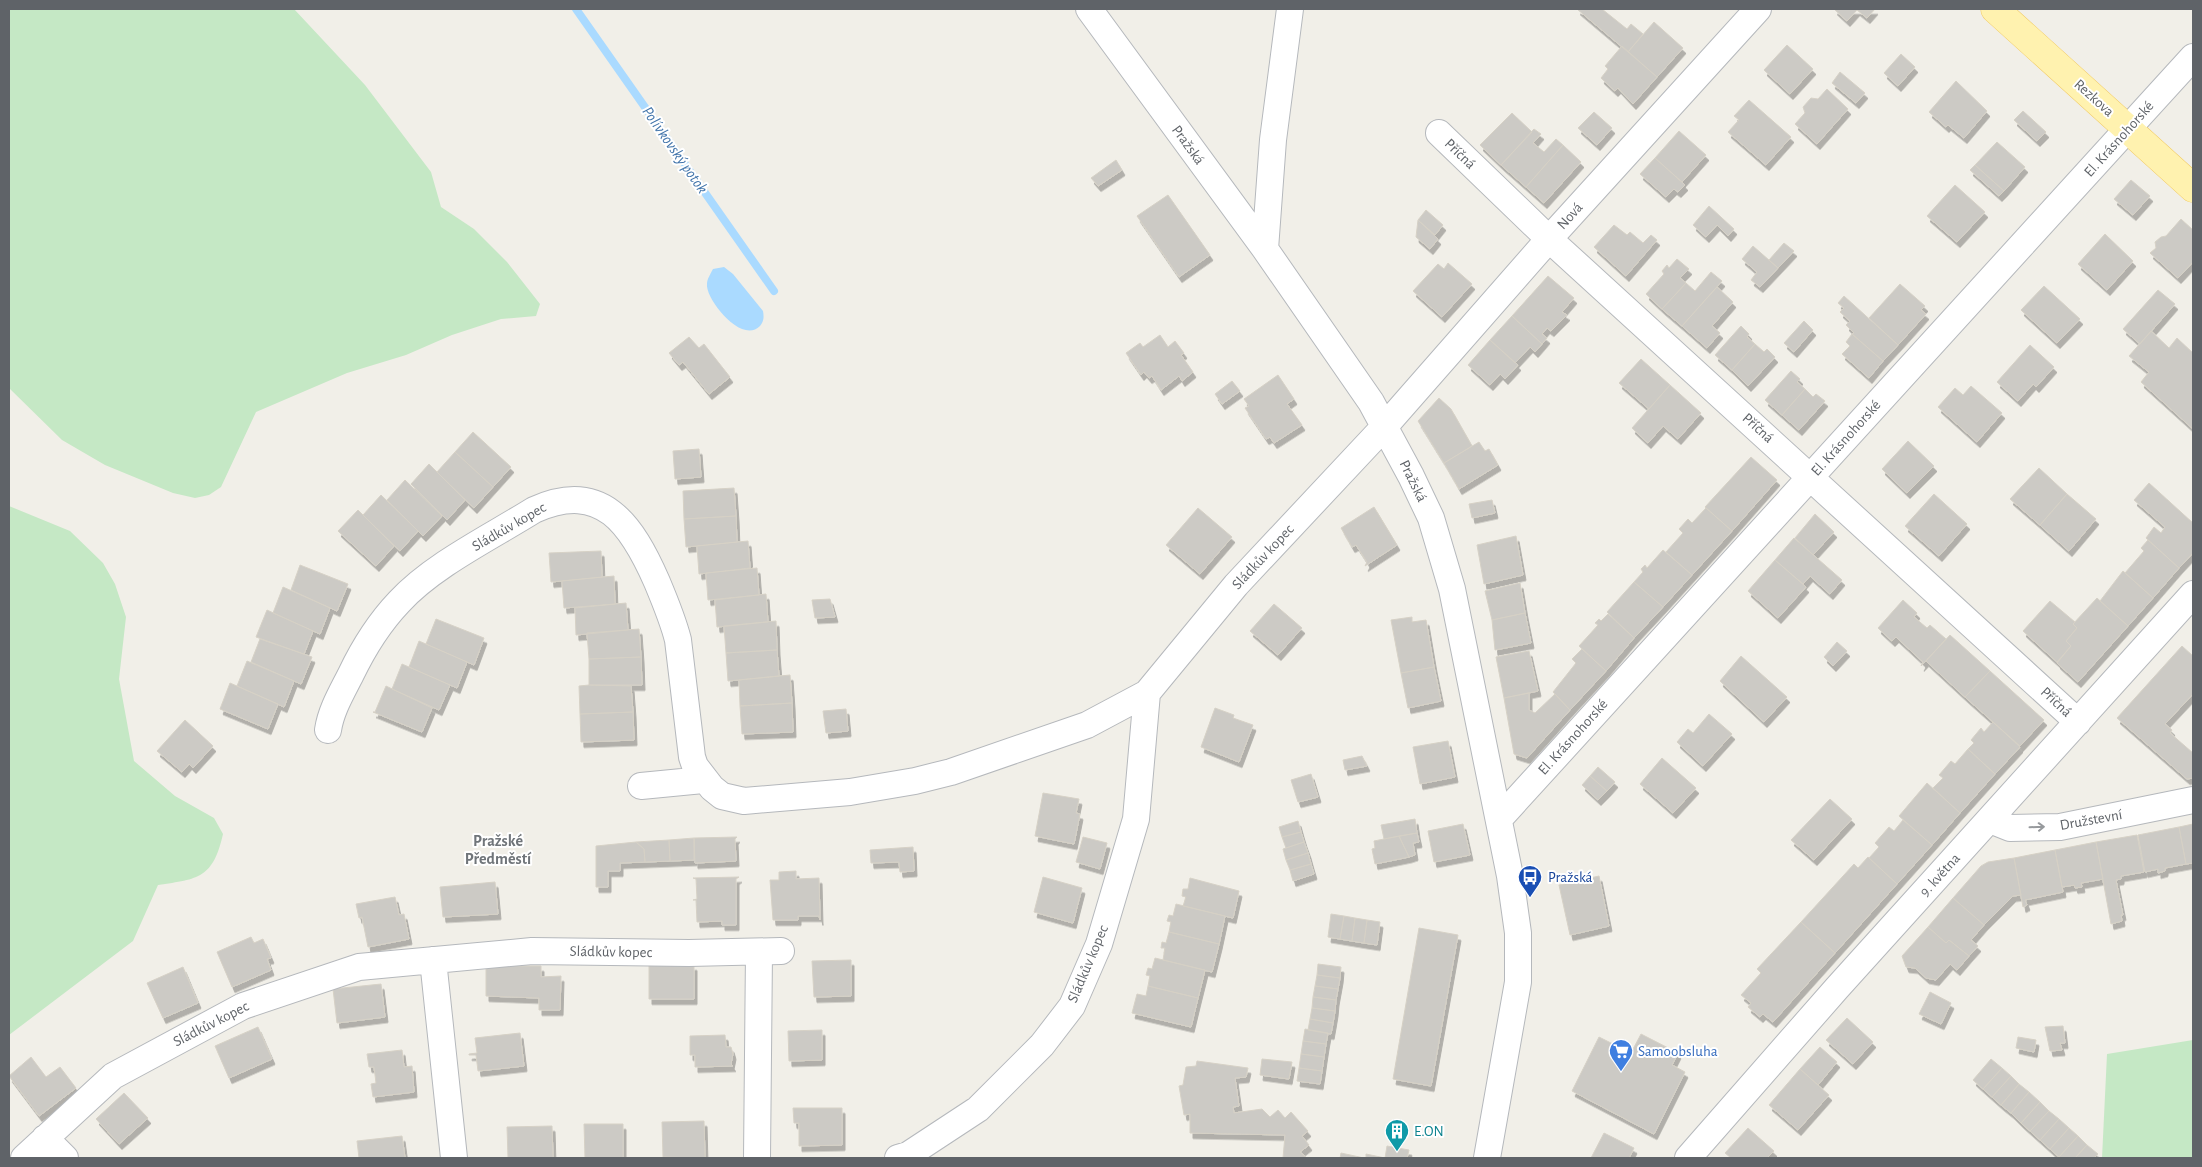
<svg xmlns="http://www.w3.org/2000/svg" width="2202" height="1167" font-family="'Alegreya Sans',sans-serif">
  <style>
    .green { fill: #c5e8c5 }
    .water { fill: #aadaff }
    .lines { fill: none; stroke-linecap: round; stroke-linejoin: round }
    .stream { stroke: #aadaff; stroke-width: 8 }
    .building { fill: #cccac5; stroke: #d6d1c6; filter: url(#shadow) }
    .street-casing { stroke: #b5b8bc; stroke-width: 28 }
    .primary-casing { stroke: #f2c960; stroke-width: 29 }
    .street { stroke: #fff; stroke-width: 26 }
    .primary { stroke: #fff2af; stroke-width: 28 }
    .oneway { stroke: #979a9d }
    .labels { text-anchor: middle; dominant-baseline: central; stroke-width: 4; stroke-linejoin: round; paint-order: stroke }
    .street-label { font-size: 15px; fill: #5f6368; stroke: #fff }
    .transit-label { font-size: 15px; fill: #164399; stroke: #fff; text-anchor: start }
    .shop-label { font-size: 15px; fill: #366cbe; stroke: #fff; text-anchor: start }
    .culture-label { font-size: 15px; fill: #0d838f; stroke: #fff; text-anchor: start }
    .water-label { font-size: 16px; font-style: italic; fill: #4174aa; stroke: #fff }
    .neighbourhood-label { font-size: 16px; font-weight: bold; fill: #70757a; stroke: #fff }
  </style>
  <defs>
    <filter id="shadow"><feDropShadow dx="3" dy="5.5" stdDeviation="0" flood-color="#0004"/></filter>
  </defs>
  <rect width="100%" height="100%" fill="#f1efe8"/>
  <path class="green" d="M9,9H294L365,85L431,172L441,207L474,229L507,262L540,304L536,316L501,319L452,335L406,355L347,373L256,412L221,487L209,495L195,498L173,493L105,465L62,440L9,388Z
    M9,506L70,531L103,563L115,584L126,617L119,679L134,761L175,796L214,818L223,834C213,878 199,879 158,885L133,941L9,1035Z
    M2193,1040V1158H2102L2107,1054Z"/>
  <path class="water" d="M724,267L733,274L763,311C764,317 764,321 760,326C741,345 705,298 707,284C707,279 711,273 713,269Z"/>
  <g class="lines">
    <path class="stream" d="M576,9L774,291"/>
  </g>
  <path class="building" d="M1577,9H1602L1627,29L1631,24L1643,34L1628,52Z
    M1834,9H1875L1867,18L1857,10L1847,21Z
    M1654,22L1683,48L1657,77L1628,52Z
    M1787,45L1813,69L1790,94L1764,70Z
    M1622,46L1657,77L1633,104L1618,88L1615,91L1601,78L1608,69L1605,66Z
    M1901,54L1915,67L1898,86L1884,73Z
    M1840,72L1865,93L1856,103L1832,83Z
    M1956,81L1987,111L1964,138L1948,125L1946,127L1929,112Z
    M1827,89L1848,109L1817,144L1795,124L1805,113L1803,107L1811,98L1818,99Z
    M1749,100L1791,137L1766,165L1728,132L1739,120L1734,116Z
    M2023,111L2046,132L2037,141L2014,120Z
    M1594,112L1612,128L1597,145L1578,128Z
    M1512,113L1532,132L1501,165L1480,145Z
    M1534,129L1541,134L1533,143L1544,152L1556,139L1563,145L1526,187L1501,165Z
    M1679,131L1706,155L1682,182L1655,158Z
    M1997,142L2025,167L2004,191L1975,165Z
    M1563,145L1581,162L1544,203L1526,187Z
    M1655,158L1685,185L1678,192L1674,189L1666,197L1640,174Z
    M1116,160L1122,170L1098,186L1091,178Z
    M1975,165L2004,191L1999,196L1970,170Z
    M2131,180L2150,196L2133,215L2114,199Z
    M1955,185L1985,212L1957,242L1927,216Z
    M1168,195L1210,255L1179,277L1137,216Z
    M1709,206L1734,229L1728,236L1717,225L1706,237L1693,225Z
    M1426,210L1443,225L1435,235L1418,220Z
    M2181,219L2193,230V262L2178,278L2150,253L2156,248L2155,242L2161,237L2166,236Z
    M1418,220L1438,239L1430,249L1416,237Z
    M1614,225L1627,235L1630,232L1643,243L1651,235L1657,240L1626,276L1594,247Z
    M2105,234L2133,261L2107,290L2078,264Z
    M1784,243L1794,251L1778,268L1769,260Z
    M1753,246L1778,268L1760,287L1751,280L1757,272L1742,259Z
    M1677,259L1689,269L1680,278L1686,283L1662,309L1646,294L1664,274L1662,271L1667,265L1669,268Z
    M1448,263L1472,284L1442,317L1413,291L1438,264L1444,269Z
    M1711,272L1722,281L1682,326L1662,309L1686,283L1695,291Z
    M1548,276L1574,298L1562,312L1567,315L1551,331L1547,328L1542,334L1547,338L1542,344L1512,316Z
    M1900,284L1925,306L1921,310L1926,314L1898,345L1869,318Z
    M2044,286L2080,319L2057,343L2021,310Z
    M1717,287L1733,302L1712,326L1720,333L1707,348L1682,326Z
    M2158,290L2175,304L2140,344L2123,329Z
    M1844,296L1898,345L1883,361L1852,334L1854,333L1846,325L1850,321L1840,312L1844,308L1838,303Z
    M1512,316L1542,344L1535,352L1530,347L1515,363L1490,340Z
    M1804,321L1813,330L1794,352L1784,343Z
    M1741,326L1749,334L1747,337L1755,344L1732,370L1715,355Z
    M2151,331L2169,348L2177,338L2193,353V429L2141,382L2149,372L2129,356Z
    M1852,334L1883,361L1869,378L1842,354L1850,346L1846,342Z
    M1160,335L1168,347L1175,341L1184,353L1181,355L1193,372L1182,381L1179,376L1161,390L1152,376L1149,378L1144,372L1141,375L1126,353L1140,343L1143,347Z
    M689,337L699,348L704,344L730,377L709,394L683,362L679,365L669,353Z
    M1490,340L1518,365L1505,379L1500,374L1490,385L1468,365Z
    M1755,344L1764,352L1767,349L1775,357L1748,386L1732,370Z
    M2030,345L2054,367L2036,387L2033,384L2018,401L1997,382Z
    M1641,359L1670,385L1649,409L1619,383Z
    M1791,371L1800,379L1797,382L1805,389L1782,415L1765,400Z
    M1278,375L1294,399L1287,404L1302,425L1274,443L1270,437L1266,439L1245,408L1249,406L1244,399Z
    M1232,381L1240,391L1222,404L1215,394Z
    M1670,385L1701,413L1678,439L1663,426L1648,443L1632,428Z
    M1971,386L2002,413L1977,442L1938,407L1955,388L1963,395Z
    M1805,389L1813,397L1816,394L1825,401L1799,430L1782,415Z
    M1439,398L1451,409L1472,446L1444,463L1418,421Z
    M473,432L511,467L493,487L455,452Z
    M1908,441L1934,466L1907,493L1882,469Z
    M1479,442L1485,451L1489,449L1498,465L1459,489L1444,463Z
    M699,449L701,477L675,479L673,451Z
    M455,452L493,487L474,508L437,472Z
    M1751,457L1777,480L1732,531L1705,507Z
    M429,464L465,500L447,520L411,484Z
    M2039,468L2067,494L2040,525L2010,499Z
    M405,480L442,516L423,536L387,500Z
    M2149,483L2193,523V553L2179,568L2146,538L2154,527L2161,533L2165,527L2134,500Z
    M734,488L736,516L684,519L683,491Z
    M1934,494L1967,524L1939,556L1905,526Z
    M2067,494L2096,519L2069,551L2040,525Z
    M381,495L418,531L400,551L363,515Z
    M1492,500L1495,513L1472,518L1469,504Z
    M1374,507L1397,545L1365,566L1367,562L1356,545L1352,547L1341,528Z
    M1198,508L1232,537L1200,574L1166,545Z
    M1706,508L1732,531L1692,575L1666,552L1683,533L1679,529L1688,519L1692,523Z
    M358,510L394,546L376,566L338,531Z
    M1815,514L1834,532L1813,555L1795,538Z
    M736,516L737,542L686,547L684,519Z
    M1516,536L1523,575L1484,584L1477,545Z
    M1794,538L1842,580L1830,594L1810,576L1803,584L1775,560Z
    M2148,540L2179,568L2153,598L2125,573L2144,551L2141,548Z
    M748,541L750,568L699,574L697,546Z
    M1663,550L1692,575L1663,607L1634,582L1643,572L1641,569L1645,565L1647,568Z
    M601,551L602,577L551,582L549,553Z
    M1775,560L1806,587L1778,618L1748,591Z
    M300,565L348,584L337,611L291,590Z
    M757,568L759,595L708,600L706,573Z
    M2123,571L2153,598L2128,626L2100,601Z
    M614,576L615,604L564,608L562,581Z
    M1634,582L1663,607L1634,638L1607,612Z
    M1520,583L1525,613L1492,620L1485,591Z
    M283,587L330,608L320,634L273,613Z
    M766,594L768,622L717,627L715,600Z
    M2097,598L2128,626L2078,682L2057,663L2071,646L2066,641L2077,628L2073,624Z
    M830,599L835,617L815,618L812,600Z
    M1903,600L1917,613L1914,617L1927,628L1930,625L1946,639L1921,666L1923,662L1896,637L1892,641L1878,628Z
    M2050,601L2075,622L2073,624L2077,628L2066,641L2071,646L2057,662L2023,631Z
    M626,603L628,630L576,635L575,608Z
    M1274,604L1302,628L1278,655L1250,631Z
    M267,610L313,631L304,654L256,637Z
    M1525,613L1531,643L1495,650L1492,620Z
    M1608,614L1634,638L1606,671L1579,646L1598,625L1595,623L1599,619L1601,621Z
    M1412,617V622L1426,620L1434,667L1401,673L1391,620Z
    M436,619L484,638L474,665L426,644Z
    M776,621L777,650L726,653L724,626Z
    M639,629L641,657L589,659L587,633Z
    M1950,635L1990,671L1965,697L1926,661Z
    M260,639L312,657L301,684L251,662Z
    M419,641L467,662L457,688L409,667Z
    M1837,642L1847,651L1833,666L1824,657Z
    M2182,646L2193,656V694L2165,724L2172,730L2170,733L2193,753V778L2187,779L2117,718Z
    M1582,649L1606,671L1570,710L1553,692L1576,663L1572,659Z
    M777,650L779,676L728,681L726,653Z
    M1529,651L1538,691L1504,698L1496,657Z
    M1741,656L1787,697L1764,722L1720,681Z
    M641,657L642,685H589V659Z
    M247,661L294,681L284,707L237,686Z
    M402,664L450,685L439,710L392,689Z
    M1434,667L1441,701L1408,708L1401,673Z
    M1990,671L2044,720L2020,746L1965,697Z
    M790,675L792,703L740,706L739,680Z
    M230,683L278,704L268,729L220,709Z
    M589,685L631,686L633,712L580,714L579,686Z
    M386,686L432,708L422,732L373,712H375Z
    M1529,693V710L1535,713L1555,694L1570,710L1527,758L1514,754L1504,698Z
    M792,703L793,732L742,734L740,706Z
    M1215,708L1234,715L1233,718L1253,725L1239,762L1201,747Z
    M846,709L848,731L826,733L823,711Z
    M633,712L634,740L581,742L580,714Z
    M1709,714L1732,734L1703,766L1677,742L1688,729L1693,733Z
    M185,720L213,746L193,768L189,764L182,772L157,751Z
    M1993,722L2020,747L1995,774L1968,749L1974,743L1971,740L1981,728L1984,732Z
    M1448,741L1455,777L1420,784L1413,747Z
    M1968,749L1995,774L1960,813L1933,788L1943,778L1939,775L1951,761L1955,764Z
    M1362,756L1367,766L1345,770L1343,760Z
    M1662,758L1696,788L1673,813L1640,784Z
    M1598,767L1615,782L1607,791L1590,776Z
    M1311,774L1318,797L1298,802L1291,780Z
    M1590,776L1607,791L1598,800L1582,785Z
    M1927,783L1960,813L1932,845L1899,816Z
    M1043,793L1079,799L1076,813L1080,814L1074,844L1035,836Z
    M1830,799L1852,819L1814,860L1791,840Z
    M1415,819L1417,833L1384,839L1381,825Z
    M1903,820L1932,845L1897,884L1869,858L1879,847L1875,843L1889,827L1894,831Z
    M1298,821L1301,832L1282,837L1279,827Z
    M1463,824L1470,855L1434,862L1428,831Z
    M2193,824V863L2186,864L2179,827Z
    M2179,827L2186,864L2165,868V871L2158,873V869L2145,872L2138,835Z
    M1301,832L1304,842L1286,848L1282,837Z
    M1417,833L1419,842L1413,843L1415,855L1409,857L1399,836Z
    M2137,835L2144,872L2121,876V879L2116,880L2123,915H2121L2122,921L2111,924L2096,842Z
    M1399,836L1409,857L1375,864L1372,849L1375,848L1374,841Z
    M737,837L735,839L736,861L695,863L694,838Z
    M1083,837L1107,843L1100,869L1076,862Z
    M694,838V860L670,861L669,840Z
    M669,840L670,861L645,862L644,849L636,842Z
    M636,842L644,849L645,862L620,863V871H608V887H596V846Z
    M1304,842L1308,853L1286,860L1283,849Z
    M2096,842L2103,879L2081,883L2082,887L2075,888L2074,885L2062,887L2055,850Z
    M913,847L914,871L900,872L899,862L871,863L870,850Z
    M2055,850L2063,892L2025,900L2027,905L2023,907L2014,858Z
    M1308,853L1311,864L1290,870L1286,860Z
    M1868,857L1897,884L1835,953L1801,922L1854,864L1858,868Z
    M2014,858L2021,895L2013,896L1984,925L1953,898L1981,866L1988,862Z
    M1311,864L1314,874L1293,881L1290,870Z
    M796,871V879L819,878L820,920L819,916H798V920H773L770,880H779V872Z
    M1599,876L1609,926L1570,935L1559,885Z
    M739,877L736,879V925H722V921L697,922L696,900H693L697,899L696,879L693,878Z
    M1043,877L1082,888L1073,923L1034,912Z
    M1190,878L1239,891L1233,918L1183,906L1186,897L1182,896L1183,889H1188Z
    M495,882L498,914L443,917L440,887Z
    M395,897L399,915L404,914L409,939L368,947L362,917L359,918L356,904Z
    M1953,898L1984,925L1971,940L1978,946L1969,956L1949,940L1946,943L1928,927Z
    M1176,904L1225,916L1219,944L1169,932L1171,922L1167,921L1169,915L1173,916Z
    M1331,914L1344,916L1340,939L1328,937Z
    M1344,916L1355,918L1352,941L1340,939Z
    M1355,918L1367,920L1364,943L1352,941Z
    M1367,920L1380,922L1377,945L1364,943Z
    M1801,922L1835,953L1773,1022L1763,1014L1760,1017L1748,1007L1751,1003L1741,995L1761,973L1757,969Z
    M1928,927L1946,943L1949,940L1969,956L1957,970L1950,964L1936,980L1926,978L1915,968L1906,967L1902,956Z
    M1419,928L1458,935L1431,1086L1393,1079Z
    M1169,932L1219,944L1212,972L1163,960L1165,948H1161L1162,942L1166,943Z
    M251,937L254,943L263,939L271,958L267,959L271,970L232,987L217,952Z
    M1155,958L1205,970L1198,998L1148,986L1150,976L1146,975L1148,968L1152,969Z
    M851,960V996L814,997L812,961Z
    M1318,964L1341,967L1340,978L1317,975Z
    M649,965H694V999H649Z
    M486,966H541V977L561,976L560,1010H539V998L486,996Z
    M183,967L198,1003L163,1018L147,983Z
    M1317,975L1340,978L1338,989L1315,986Z
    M381,984L385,1017L337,1023L333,989Z
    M1148,986L1198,998L1191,1027L1132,1013L1137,994L1146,996Z
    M1315,986L1338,989L1336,1000L1313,997Z
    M1930,992L1951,1003L1941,1024L1919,1014Z
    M1313,997L1336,1000L1335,1011L1312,1008Z
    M1312,1008L1335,1011L1333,1023L1310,1019Z
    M1847,1018L1873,1042L1853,1064L1826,1040Z
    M1310,1019L1333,1023L1331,1034L1308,1030Z
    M2063,1026L2065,1043H2060L2062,1050L2050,1051L2045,1027Z
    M258,1027L272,1059L229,1078L215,1046Z
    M1305,1029L1328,1033L1326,1044L1303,1041Z
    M822,1030V1060L789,1061L788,1031Z
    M520,1033L524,1066L478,1071L476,1055H469V1054L477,1053L475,1038Z
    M1641,1034L1678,1053L1672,1065L1685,1072L1654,1134L1572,1091L1599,1037L1631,1053Z
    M725,1035L726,1047H731L733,1054L731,1064L733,1066L695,1067V1055H690V1036Z
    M2018,1037L2036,1040L2034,1052L2016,1048Z
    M1303,1041L1326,1044L1324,1057L1301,1054Z
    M1820,1047L1837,1062L1818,1085L1800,1069Z
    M402,1050L404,1067L412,1066L414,1092L373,1097L371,1084L376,1083L374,1067H369L367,1054Z
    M1301,1054L1324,1057L1322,1071L1299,1068Z
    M31,1057L46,1077L60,1067L76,1088L39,1116L9,1076Z
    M1262,1059L1292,1062L1289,1079L1260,1075Z
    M1991,1059L2002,1068L1983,1089L1973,1080Z
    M1197,1061L1248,1068L1246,1077L1235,1078L1239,1106L1233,1107L1234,1113L1262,1109L1270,1117L1278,1110L1285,1118L1291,1112L1308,1131L1302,1136L1309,1145L1300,1152L1307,1158H1283L1285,1135L1190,1133V1114L1184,1115L1179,1086L1183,1085L1186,1067L1196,1066Z
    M1299,1068L1322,1071L1320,1084L1297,1081Z
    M2002,1068L2011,1076L1992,1097L1983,1089Z
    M1800,1069L1829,1095L1798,1130L1769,1105Z
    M2011,1076L2019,1084L2001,1105L1992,1097Z
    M2019,1084L2029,1092L2011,1113L2001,1105Z
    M2029,1092L2040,1102L2021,1123L2011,1113Z
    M124,1093L148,1118L119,1144L96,1119Z
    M2040,1102L2049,1111L2030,1131L2021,1123Z
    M793,1108H842V1145L799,1146V1123H794Z
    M2049,1111L2059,1119L2040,1140L2030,1131Z
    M2059,1119L2069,1128L2050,1149L2040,1140Z
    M704,1121L705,1158L663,1157L662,1122Z
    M584,1124H623V1158H585Z
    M552,1126L553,1158H508L507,1127Z
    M1748,1128L1774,1151L1767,1158H1731L1725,1153Z
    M2069,1128L2078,1136L2059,1157L2050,1149Z
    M1604,1133L1634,1148L1629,1158H1591Z
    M402,1136L405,1158H359L357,1141Z
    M2078,1136L2087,1145L2075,1158H2060L2059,1157Z
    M2087,1145L2098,1154L2094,1158H2075Z
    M1387,1146L1409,1150L1407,1158H1366V1154L1385,1158Z
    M1341,1153L1364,1158H1340Z"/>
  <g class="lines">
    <g class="street-casing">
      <path id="street" d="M1089,9L1265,249L1371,402L1411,476L1431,518L1452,589L1510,876L1518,933V982L1487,1158
        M1439,133L1549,239L2078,722
        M1265,249L1273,140L1290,9
        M328,730C331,710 342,692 351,674C363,649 380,622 399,602C433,565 491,537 534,510C602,479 632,525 657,582C665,601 673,620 678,640L692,757L695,766L712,788L722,796L744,801L850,792L915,781L951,772L1087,725L1147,693L1236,585L1385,426L1549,239L1758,9
        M641,786L703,780
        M1499,819L2193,57
        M1990,820L2010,828L2060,827L2193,800
        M433,960L454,1158
        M45,1138L65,1158
        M24,1158L113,1076L243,1006L359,967L532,951L689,953L781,951
        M757,1158L759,952
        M898,1158L908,1155L978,1109L1042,1045L1072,1006L1099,944L1136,819L1147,693
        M1688,1158L1837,988L2193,594"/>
    </g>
    <g class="primary-casing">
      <path id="primary" d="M1995,9L2193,188"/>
    </g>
    <use href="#street" class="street"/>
    <use href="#primary" class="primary"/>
  </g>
  <defs><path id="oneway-shaft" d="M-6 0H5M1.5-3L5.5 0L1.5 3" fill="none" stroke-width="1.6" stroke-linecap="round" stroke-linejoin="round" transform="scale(1.25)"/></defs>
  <use class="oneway" href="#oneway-shaft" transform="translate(2037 827) rotate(-2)"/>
  <defs>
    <g id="bus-pin" transform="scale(1.25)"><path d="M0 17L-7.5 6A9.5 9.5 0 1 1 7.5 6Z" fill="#1a4fb4" stroke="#fff"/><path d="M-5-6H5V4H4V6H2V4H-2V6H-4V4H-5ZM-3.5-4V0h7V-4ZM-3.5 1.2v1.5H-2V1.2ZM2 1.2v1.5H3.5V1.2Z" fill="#fff"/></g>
    <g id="supermarket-pin" transform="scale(1.25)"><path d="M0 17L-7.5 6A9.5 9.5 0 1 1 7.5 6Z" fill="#3f7fe0" stroke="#fff"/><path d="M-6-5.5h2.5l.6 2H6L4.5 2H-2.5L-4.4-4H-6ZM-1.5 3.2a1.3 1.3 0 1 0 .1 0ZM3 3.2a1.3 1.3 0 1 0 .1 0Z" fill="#fff"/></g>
    <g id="building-pin" transform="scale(1.25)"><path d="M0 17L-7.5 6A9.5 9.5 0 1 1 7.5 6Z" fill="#0f9aa8" stroke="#fff"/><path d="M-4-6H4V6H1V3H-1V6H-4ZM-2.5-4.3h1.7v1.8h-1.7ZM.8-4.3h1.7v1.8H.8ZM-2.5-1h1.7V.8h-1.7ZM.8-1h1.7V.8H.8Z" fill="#fff"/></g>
  </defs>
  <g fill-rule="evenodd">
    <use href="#bus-pin" x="1530" y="877"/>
    <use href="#supermarket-pin" x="1621" y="1051"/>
    <use href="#building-pin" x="1397" y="1131"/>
  </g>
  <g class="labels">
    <g class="street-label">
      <text transform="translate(2094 98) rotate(42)">Rezkova</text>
      <text transform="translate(2119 139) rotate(-48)">El. Krásnohorské</text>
      <text transform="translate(1188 145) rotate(54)">Pražská</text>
      <text transform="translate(1460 154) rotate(44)">Příčná</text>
      <text transform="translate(1570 216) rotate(-48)">Nová</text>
      <text transform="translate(1758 428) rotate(42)">Příčná</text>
      <text transform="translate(1846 438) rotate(-48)">El. Krásnohorské</text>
      <text transform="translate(1413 481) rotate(64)">Pražská</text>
      <text transform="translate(509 527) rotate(-30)">Sládkův kopec</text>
      <text transform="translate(1263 557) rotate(-47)">Sládkův kopec</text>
      <text transform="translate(2056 702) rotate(43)">Příčná</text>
      <text transform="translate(1573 737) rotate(-48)">El. Krásnohorské</text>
      <text transform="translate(2091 820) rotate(-10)">Družstevní</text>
      <text transform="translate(1940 875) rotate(-48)">9. května</text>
      <text transform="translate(611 952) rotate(1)">Sládkův kopec</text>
      <text transform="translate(1088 964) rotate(-67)">Sládkův kopec</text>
      <text transform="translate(211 1024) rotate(-27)">Sládkův kopec</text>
    </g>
    <g class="transit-label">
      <text x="1548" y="877">Pražská</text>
    </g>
    <g class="shop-label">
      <text x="1638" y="1051">Samoobsluha</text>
    </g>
    <g class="culture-label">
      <text x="1414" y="1131">E.ON</text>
    </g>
    <g class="water-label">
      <text transform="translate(675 150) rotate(55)">Polívkovský potok</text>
    </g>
    <g class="neighbourhood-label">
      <text x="498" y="841">Pražské<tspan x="498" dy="18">Předměstí</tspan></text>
    </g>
  </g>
  <rect width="2202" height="1167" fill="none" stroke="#5f6368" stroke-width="20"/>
</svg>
